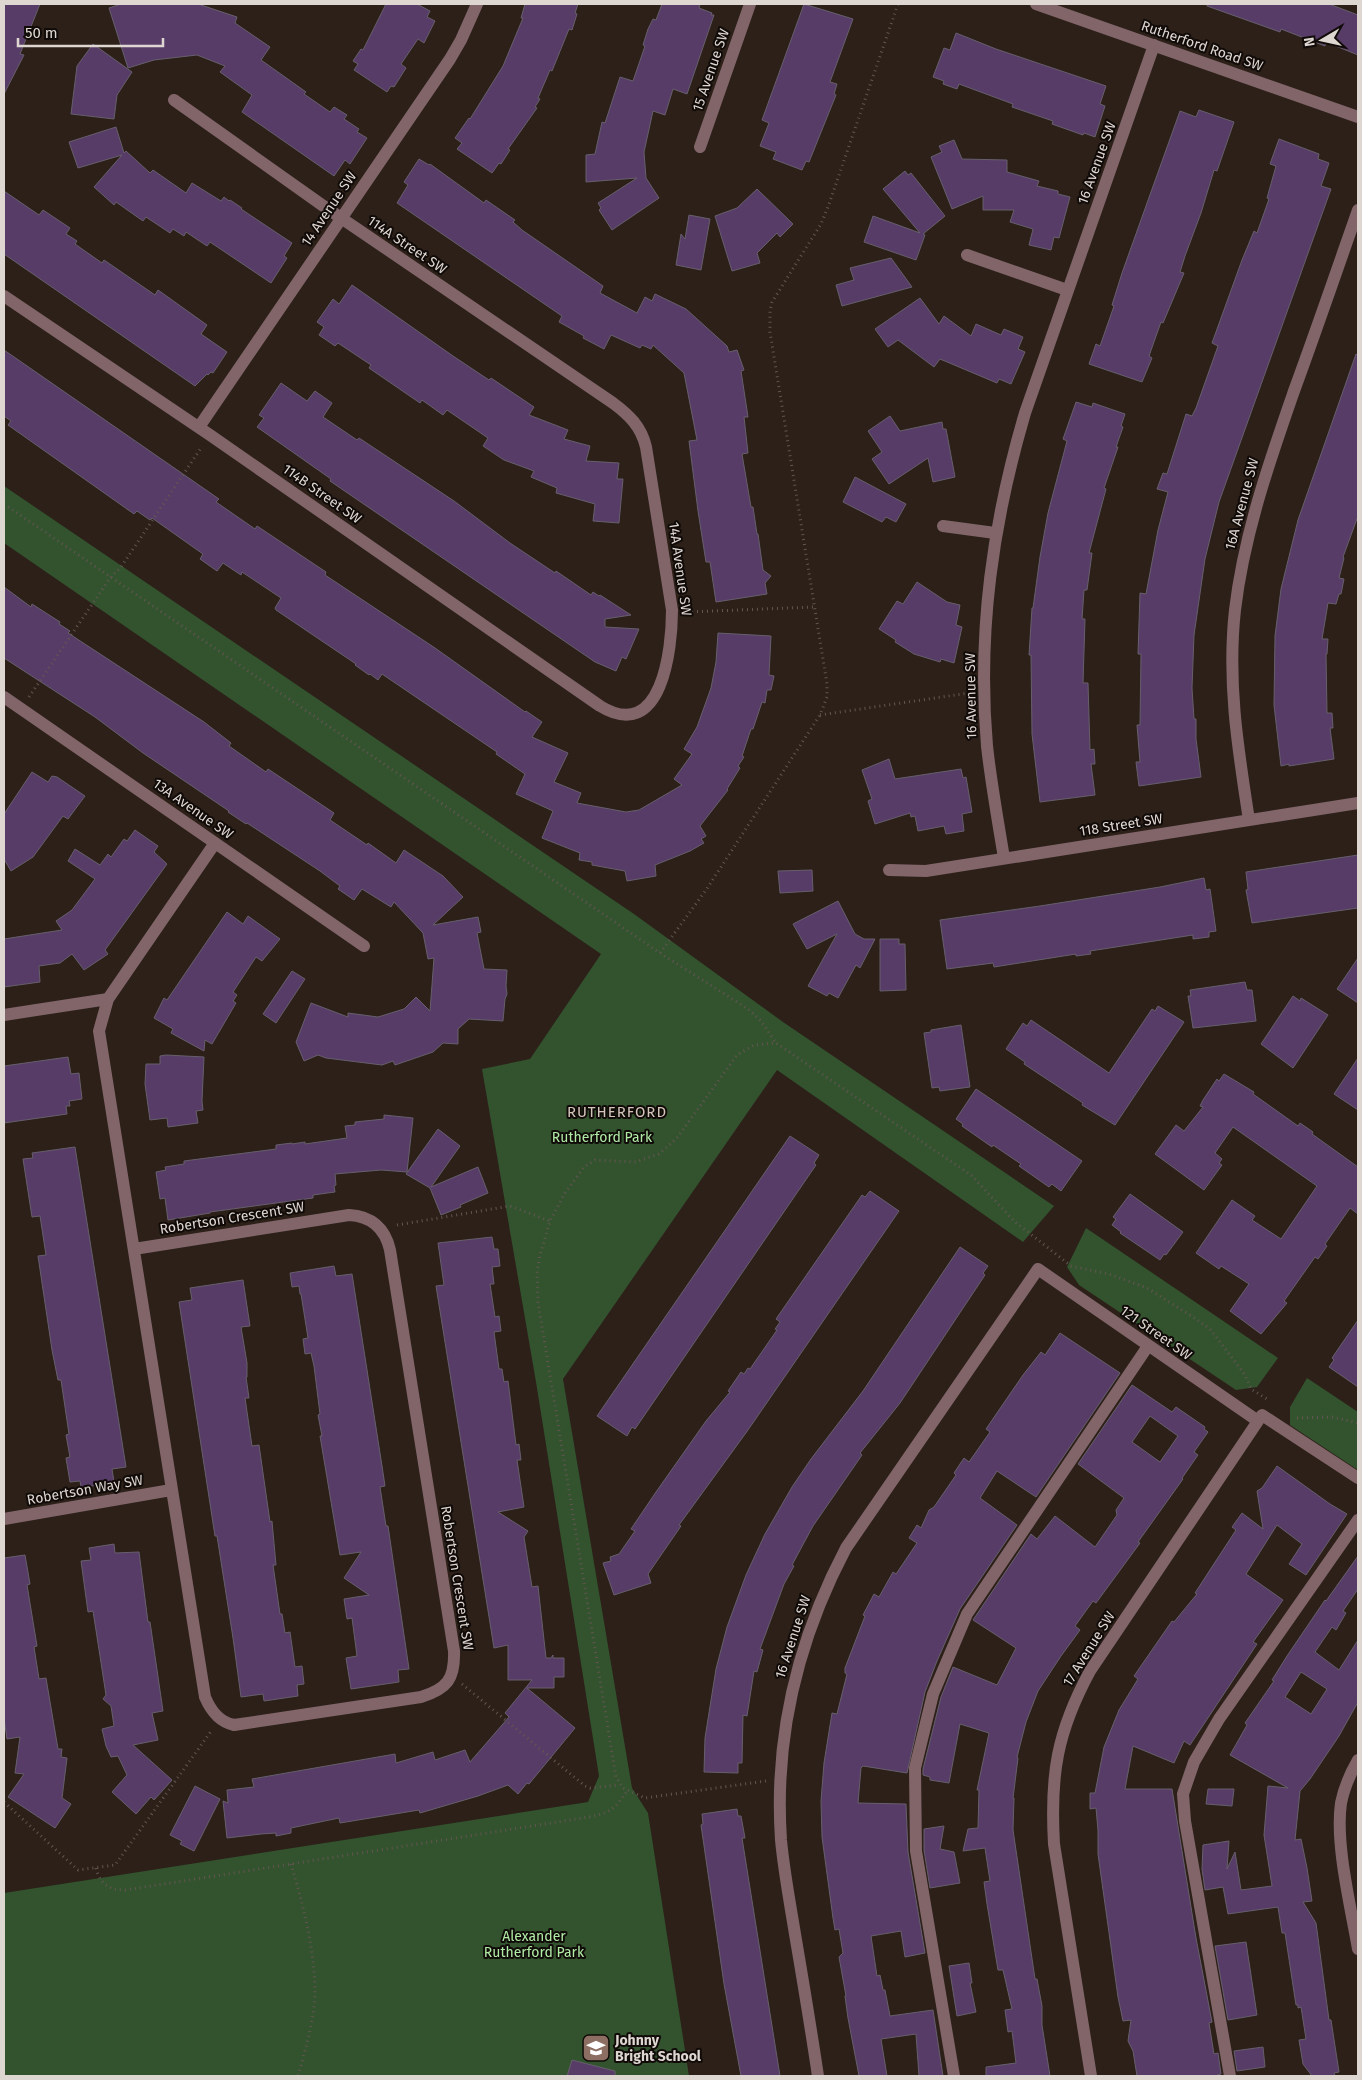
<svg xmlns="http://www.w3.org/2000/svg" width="1362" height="2080" font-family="'Fira Sans',sans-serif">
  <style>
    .green { fill: #33522e }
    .building { fill: #583c68; stroke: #665f6b; fill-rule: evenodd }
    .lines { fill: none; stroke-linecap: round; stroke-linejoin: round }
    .path { stroke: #625751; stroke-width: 3; stroke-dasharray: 1 4; stroke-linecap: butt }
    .minor { stroke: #816569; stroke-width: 12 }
    .labels { text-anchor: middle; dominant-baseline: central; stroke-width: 4; stroke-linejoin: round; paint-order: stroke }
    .street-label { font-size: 14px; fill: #ded6d1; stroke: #100b08 }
    .park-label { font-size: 14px; fill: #b1eca7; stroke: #100b08 }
    .poi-label { font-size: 14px; font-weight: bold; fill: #ded6d1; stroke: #100b08; text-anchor: start }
    .neighbourhood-label { font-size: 15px; letter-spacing: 1px; fill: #d4c5bb; stroke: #100b08 }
  </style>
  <rect width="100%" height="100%" fill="#2c2019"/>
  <path class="green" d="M4,486L634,914L783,1022L1054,1206L1023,1242L777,1070L563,1379L632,1788L648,1813L689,2076H4V1893L588,1802L599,1776L536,1382L482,1069L530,1059L601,954L4,543Z
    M1086,1228L1278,1358L1257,1387L1236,1390L1079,1285L1067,1267Z
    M1307,1378L1358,1412V1470L1290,1425V1407Z"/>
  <path class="building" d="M4,4H40L20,54L24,55L4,94Z
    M121,4H198L237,17L235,23L270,47L261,60L306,92L304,94L330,112L334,107L347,115L344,119L359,129L357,132L367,138L350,164L345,160L334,176L242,112L252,95L220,72L225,66L197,55L154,60L128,68L109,8Z
    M386,4H417L430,11L427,17L435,21L424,43L418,39L401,64L406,68L394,87L391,86L387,92L354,70L358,64L353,61L361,49L363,50Z
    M525,4H578L575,13L577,14L572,30L569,29L552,71L550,70L538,98L540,99L535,107L537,108L508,149L510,150L501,164L499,163L492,173L457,149L462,143L455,138L469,118L470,119L503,66L523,18H521Z
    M662,4H700L699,8L712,13L711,15H714L687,94L673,89L665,115L653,111L644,152L646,178L659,198L612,230L599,210L601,208L598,203L637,178L586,182V155L595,154L602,122L605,123L620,77L633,81L645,46L643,45L648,29L653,19L656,20Z
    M804,4L853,19L830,82L837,84L834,94L836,95L809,162L806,161L802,170L773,159L776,152L760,146L769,123L762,120Z
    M1207,4H1329L1358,15V55L1326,42L1325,46L1281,29L1280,32L1207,6Z
    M956,33L996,49L1106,86L1100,104L1105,106L1095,137L1084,133L1083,135L1052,124L1053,121L1012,107L1013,104L959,84L957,89L943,84L944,81L933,77L944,48L950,50Z
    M93,44L132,72L117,95L114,119L71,114L77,66Z
    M1199,110L1234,122L1217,171L1214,170L1201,213L1185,256L1180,272L1184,273L1163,323L1161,322L1149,356L1152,358L1142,382L1089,364L1096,344L1100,346L1114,306L1112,305L1122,273L1180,111L1196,117Z
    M116,127L124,153L126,151L150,173L153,170L186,193L192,183L221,201L224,197L229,201L230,200L242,208L241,209L292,243L284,256L287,258L271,283L210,242L207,246L186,232L184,236L173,229L170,233L146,217L143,221L116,202L114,205L94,187L122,155L78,168L69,142Z
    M1279,139L1319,154L1318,159L1329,163L1321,186L1331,189L1219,502L1205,559L1194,635L1192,688L1194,719H1196V739L1201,777L1139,786L1136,762H1140L1137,725H1140L1141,654H1138L1140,593L1146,594L1158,530L1168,492L1157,489L1163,473L1167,474L1186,414L1192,416L1196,408L1218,346L1212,343L1242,260L1254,231L1257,233L1269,199L1267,198L1276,166L1270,164Z
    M954,140L962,159L1007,160V172L1039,181L1037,186L1058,191V194L1070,197L1059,238L1054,237L1051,250L1029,245L1033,229L1010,222L1014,210H983V196L952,209L931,157L942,152L939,146Z
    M419,159L429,165L430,164L484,203L486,200L515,220L513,222L522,230L603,286L600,293L637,313L645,297L652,301L655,294L686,309L727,346L729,352L737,350L744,370L741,371L748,417H744L748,453L742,454L751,507H753L757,534H758L763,570L771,576L765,583L767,594L716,602L710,562H706L698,511L689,441L697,440L684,373L653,345L651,349L642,345L640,348L611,335L604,349L583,338L584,336L559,322L562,316L397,203L408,185L404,182Z
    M905,171L908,175L911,173L945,216L923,234L925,235L916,260L864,242L873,216L920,233L883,189Z
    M757,189L793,224L780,237L777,233L757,253L760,263L732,271L715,216L737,208Z
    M4,191L39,215L43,210L70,228L66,234L77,241L75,244L102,263L104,260L155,295L158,290L207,325L201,334L227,352L213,373L211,372L208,375L207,374L195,386L4,254Z
    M689,215L710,219L701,270L676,265L681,234L685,239Z
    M891,258L912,287L842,306L836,285L854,280L850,268Z
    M352,285L453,356L489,380L491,378L534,407L529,415L568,430L564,439L590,446L586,461L619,463L617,479H623L619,523L593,521L595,504L556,493L557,488L531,477L534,471L504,460L483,446L488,438L447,410L443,415L422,400L420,403L369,368L371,365L338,343L335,346L319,335L324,327L317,322L333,299L339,304Z
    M920,298L939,324L944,316L971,336L976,324L1001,335L1004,329L1023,337L1018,349L1025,352L1011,384L999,379L997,383L940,359L934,367L898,340L888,347L875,329Z
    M4,350L219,499L216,502L255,529L257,526L326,572L325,575L435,648L525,712L526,711L542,722L532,737L568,753L554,782L581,793L577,803L626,812L639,810L682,785L674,779L692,754L684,749L697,727L711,688L716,662L718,633L771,636L769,675L774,676L771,690H767L765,703L762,702L753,729H751L742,756L744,757L738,766L740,768L727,789L728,790L700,826L706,836L701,839L704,843L690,851L655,865L656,876L627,881L625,871L592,865V862L579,860L580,853L542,838L553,811L516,794L525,774L496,754L497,752L382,674L378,680L370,674L369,675L355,665L356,664L276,610L275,608L281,598L242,572L241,575L223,563L217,571L200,559L203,554L152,518L150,520L137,511L134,514L8,425L11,421L4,416Z
    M1356,354L1358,355V516L1343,557L1344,558L1339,578L1344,579L1341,594H1339L1336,604L1328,603L1322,639H1328L1327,654H1326L1327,713H1332L1333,728H1330L1334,759L1289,766V764L1281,766L1274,705L1275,636L1281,589L1298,520Z
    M281,383L307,401L315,391L332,403L323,417L357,440L359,438L454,501L510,543L555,573L556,571L591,595L593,592L599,596L600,595L631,615L605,619V627L639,629L626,659L622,657L616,671L595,662L330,481L331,479L257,427L264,418L259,415Z
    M1076,402L1092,407L1093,403L1125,414L1121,426L1123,427L1116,447H1118L1104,488L1106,489L1089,553H1092L1087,590H1084L1082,619H1085L1083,683H1088L1090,750L1094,749L1095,764H1091L1095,795L1040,802L1032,734L1031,655H1029L1032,608H1033L1040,557L1048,513L1067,441L1063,439Z
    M890,416L900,431L942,422L943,429H946L955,477L933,482L928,458L889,484L872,459L882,452L868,431Z
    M855,477L906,504L896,522L886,517L882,522L843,502Z
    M917,582L947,602L960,605L956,625L962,627L954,663L941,659L940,662L914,654L895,642L896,640L879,629L897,601L903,604Z
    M4,587L31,607L32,604L60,622L59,624L70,631L68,633L204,722L231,743L229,746L266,772L268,769L334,813L330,820L367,845L368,843L396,863L404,850L443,876L463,897L433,925L478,917L481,932L477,933L484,969L507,970L506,986L507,994L505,999L503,1021L469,1019L458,1029V1044L443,1043L433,1052L395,1065L393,1061L382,1065L326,1058L318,1055L304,1061L296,1042L311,1003L348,1017V1013L378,1017L404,1009L416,997L430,1011L434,958L428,959L423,933L394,902L391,907L362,889L354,900L338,889L340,886L320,871L247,823L246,824L228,812L229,811L143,753L95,717L4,658Z
    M889,759L895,779L961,769L963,778L966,777L972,812L962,814L964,831L946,834L944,826L918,831L915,816L911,817L910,813L875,824L868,801L872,799L862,770Z
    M32,772L48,782L52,776L57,777L85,796L68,819L63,816L33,857L11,871L4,859V814Z
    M135,830L158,846L154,852L167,864L105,950L108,954L84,970L72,954L60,963L39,966L40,982L4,987V939L62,930L56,921L72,910L95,879L68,861L75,849L100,865L108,854L111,857L124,839L127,841Z
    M1358,855V908L1252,923L1246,890L1248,889L1246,872Z
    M812,870L813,891L780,893L778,871Z
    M1204,878L1206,890L1210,889L1216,931L1209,932V937L1193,939V935L1090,951L1091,954L1076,956V954L994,967L993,963L947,969L940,920L1040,906L1160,887Z
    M838,901L855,934L864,939H875L860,968L856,965L838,998L829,993L827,996L808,986L837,934L807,949L793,924Z
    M227,912L243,924L248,916L280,939L262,961L256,957L233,992L237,995L233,1001L236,1003L212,1044L205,1040L204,1051L171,1033L173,1029L154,1018L164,998L167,1000Z
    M880,939H899V944H905L906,990L880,991Z
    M1358,958V1003L1337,989Z
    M292,971L305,979L276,1023L263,1014Z
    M1245,982L1247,990H1252L1256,1021L1193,1028L1188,996H1191L1190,990Z
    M1293,996L1300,1001L1301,998L1328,1015L1293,1068L1261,1044Z
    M1158,1006L1184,1022L1115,1125L1082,1105L1083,1103L1024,1064L1025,1062L1006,1049L1023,1023L1027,1026L1031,1020L1109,1073L1152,1009L1155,1011Z
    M961,1025L970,1087L940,1091L939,1087L932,1088L924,1033L931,1032V1030Z
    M166,1055L204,1057L202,1101L203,1110L196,1111L198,1123L168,1127L167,1118L150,1120L145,1084L146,1064H160V1056Z
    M68,1057L71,1074L79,1073L82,1099L69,1101L70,1106H66L67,1114L4,1123V1066Z
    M1358,1058V1110L1334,1094Z
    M1224,1074L1254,1092L1253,1094L1298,1126L1300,1123L1313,1132L1312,1134L1358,1167V1214L1350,1208L1325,1244L1327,1246L1318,1259L1315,1257L1284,1301L1287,1303L1261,1334L1230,1311L1249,1284L1221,1266L1219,1269L1196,1253L1232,1200L1255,1216L1252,1220L1281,1239L1317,1186L1233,1127L1215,1153L1222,1159L1219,1163L1222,1165L1204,1190L1155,1154L1176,1125L1184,1131L1203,1107L1200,1106L1203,1100L1217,1079L1219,1081Z
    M976,1089L1082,1161L1061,1191L1052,1184L1049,1187L1019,1166L1021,1164L993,1145L992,1147L962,1126L963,1124L956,1119Z
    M384,1115L413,1118L407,1172L381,1170L335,1174L336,1185L334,1186L335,1192L313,1195V1198L210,1212V1213L168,1220L165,1198L160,1199L156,1172L166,1170L165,1167L184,1164V1161L276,1149V1145L292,1143V1144L305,1142V1144L347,1138L345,1126L355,1125V1122L384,1119Z
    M438,1129L460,1146L431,1187L478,1167L488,1193L460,1205L461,1207L441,1215L430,1188L406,1174Z
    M790,1136L819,1155L814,1163L816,1165L635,1429L632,1427L627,1436L597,1416Z
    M75,1147L126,1467L112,1469L114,1482L81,1488L80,1481L70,1482L66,1458L70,1457L66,1435L69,1434L61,1380H58L52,1350L38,1256L46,1255L40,1216L32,1217L23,1159L33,1158L32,1153Z
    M870,1191L899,1211L748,1430L679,1525L681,1526L648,1574L651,1583L614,1595L603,1563L611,1561L610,1557L619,1554L635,1531L631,1529L656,1492L706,1421L730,1392L728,1391L741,1372L744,1374L748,1368L750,1369L777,1330L775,1329L780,1322L776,1319L862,1195L865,1197Z
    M1130,1194L1183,1232L1166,1255L1164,1254L1160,1260L1120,1233L1121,1232L1112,1225L1116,1219L1113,1217Z
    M492,1237L494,1249H498L500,1266L492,1267L494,1284H490L495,1317L499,1316L501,1331L494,1332L499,1369H502L504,1382L508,1381L516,1445L519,1444L521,1460H517L524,1507L498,1512L528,1531L524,1537L532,1587L538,1586L546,1658H551L553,1655V1658H564V1677H554V1688H527L575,1728L529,1784L527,1783L518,1794L508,1785L478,1796L420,1813L419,1810L340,1823L339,1818L291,1828V1833L276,1836V1833L261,1834L227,1838L223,1801L228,1803L227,1790L254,1787L252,1779L395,1754L396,1763L433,1752L435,1760L465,1750L470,1762L509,1717L505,1713L532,1680H508V1645L494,1648L436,1286L444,1285L438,1243Z
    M960,1247L988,1266L983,1273L985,1275L900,1403L860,1453L862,1455L813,1526L792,1565L794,1566L784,1584L760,1649L763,1650L757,1672L754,1671L747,1716L743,1715L742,1763H738V1773L704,1772L705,1738L716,1669L727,1627L746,1575L765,1534L792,1487L811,1459L863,1391Z
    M334,1266L336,1276L352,1274L382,1466L385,1486L380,1487L386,1526H388L409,1669L398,1670L399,1682L351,1689L346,1658L357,1656L352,1618L347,1619L344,1599L369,1595L344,1578L361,1552L340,1555L320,1436H322L318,1415L320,1414L314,1366L311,1353L305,1354L303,1339L308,1338L301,1294H300L299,1286L292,1287L290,1273Z
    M243,1280L250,1326L241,1327L247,1363V1377H246L249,1398H245L252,1446L259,1445L270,1522L272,1521L276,1565H273L280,1614H282L285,1633L290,1632L295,1667L302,1666L304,1684L297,1685L298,1696L264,1701L263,1694L241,1697L233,1638L217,1536H215L179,1302L192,1300L190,1288Z
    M1358,1320V1387L1329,1367L1334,1360L1332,1358Z
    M1060,1333L1120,1373L1036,1497L997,1471L980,1498L1017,1525L960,1609L937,1661L925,1692L907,1773L863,1766L861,1768L858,1803L906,1804L908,1852L925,1953L905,1957L901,1931L871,1936L877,1976L880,1975L883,1990H885L890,2016L933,2010L943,2076H919L916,2034L881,2039L887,2076H859L848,2018L845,1996H846L839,1957L843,1953L839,1929L835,1930L833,1918L822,1837L821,1801L824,1763L832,1713L837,1714L847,1674L845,1673V1668L865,1616L863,1615L874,1594L879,1597L893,1572L896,1574L917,1543L909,1538L917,1525L921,1528L929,1510L934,1507L956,1475L954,1473L964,1458L969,1462L990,1432L986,1429L1023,1375L1041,1352L1045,1355Z
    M1132,1385L1172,1412L1176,1407L1205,1427L1204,1429L1208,1432L1194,1452L1198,1455L1182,1478L1183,1479L1138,1542L1140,1543L1096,1603L1093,1601L1075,1626L1080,1630L1061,1656L1038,1691L1026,1722L1017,1757L1018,1758L1013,1798H1014L1013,1830L1035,1979H1037L1042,2006V2025L1050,2076H986V2067L1016,2063L1012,2031L1008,2032L1005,2010L1012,2009L1003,1970H998L987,1904L984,1882L990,1881L985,1848L963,1851L968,1829L978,1828L979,1790H977L989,1733L960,1724L949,1783L930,1780V1777L923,1775V1769L941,1697L953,1667L997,1685L1016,1648L973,1620L1031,1534L1037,1539L1055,1516L1095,1547L1117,1515L1116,1510L1124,1498L1078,1464ZM1150,1416L1178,1436L1160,1462L1132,1442Z
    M1277,1466L1330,1504L1347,1514L1306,1575L1289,1564L1302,1544L1277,1525L1246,1574L1283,1600L1253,1642L1257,1644L1190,1745L1184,1741L1174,1763L1133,1746L1125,1789H1172L1196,1938L1212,2022L1209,2023L1214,2054L1218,2053L1221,2074L1217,2075V2076H1137L1133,2051L1128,2041L1131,2020L1123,2021L1118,1997L1098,1854V1830L1096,1808L1090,1809V1793H1095L1104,1747L1119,1710L1138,1679L1134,1676L1172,1621L1174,1622L1197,1594L1195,1593L1236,1530L1232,1527L1242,1513L1263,1529L1257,1491L1262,1488Z
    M114,1544L115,1553L139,1552L148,1622H150L163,1711L152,1713L158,1740L133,1745L172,1780L154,1800L151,1797L136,1814L112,1792L127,1775L118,1756L111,1757L106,1746L102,1729L114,1726L111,1706L103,1699L106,1695L100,1656L93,1611L88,1612L81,1561L91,1560L89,1548Z
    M25,1555L30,1584L27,1585L37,1646L34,1647L39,1679L46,1678L58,1749H62L61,1757L67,1758L62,1798L71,1804L55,1828L8,1797L24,1774L15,1773L20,1737L7,1739L4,1718V1558Z
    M1358,1556V1589L1343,1611L1346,1613L1336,1630L1332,1627L1315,1652L1339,1670L1358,1640V1702L1339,1736L1310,1779L1300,1791L1295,1840L1301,1839L1307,1868L1312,1901L1303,1902L1316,1923L1329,2020H1331L1339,2072L1334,2073L1335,2076H1312L1303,2064L1299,2040L1306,2039L1301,2007L1298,2008V2005H1296L1285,1933H1282L1278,1907L1228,1914L1223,1887L1205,1890L1202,1869L1203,1845L1229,1841L1227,1869L1235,1852L1241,1890L1272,1886L1264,1835L1268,1786L1288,1788L1230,1755L1247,1725L1245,1723L1274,1681L1272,1680L1287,1656L1325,1600L1326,1601ZM1301,1672L1327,1689L1311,1714L1285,1697Z
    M195,1786L220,1799L194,1851L180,1844L182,1841L170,1835Z
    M1208,1789H1234L1232,1806L1206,1804Z
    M737,1809L738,1816H741L745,1838H742L780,2076H741L724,1984L701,1825L703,1824L702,1814Z
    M944,1826L940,1849L954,1852L960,1883L930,1888L924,1850V1829Z
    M1246,1942L1257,2015L1228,2020L1215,1946Z
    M969,1963L972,1983H970L976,2012L957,2016L949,1966Z
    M1263,2047L1265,2067L1237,2071L1234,2051Z
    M572,2060L615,2071V2076H567Z"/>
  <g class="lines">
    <path class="path" d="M4,504L660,953L748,1009L761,1021L776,1043
      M687,612L814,607
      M29,697L110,578L121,567L201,448
      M820,715L969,693
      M660,953L706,890L820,715L827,697V684L770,332V311L772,302L821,224L828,207L898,4
      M397,1225L510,1206L550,1221
      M1297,1418L1332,1417L1358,1423
      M462,1684L585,1786L590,1788L619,1785
      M766,1781L645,1798L623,1788L616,1777L538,1302L537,1272L540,1255L550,1221L565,1193L584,1167L595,1160L636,1162L659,1154L677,1138L737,1055L754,1045L776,1043L971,1175L1014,1221L1071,1266L1109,1274L1147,1288L1193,1317L1210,1329L1217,1338L1245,1375L1251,1389L1267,1399
      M4,1802L78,1870L115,1865L212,1730
      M291,1864C303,1904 314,1947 315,1989C315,2018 306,2048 298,2076
      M96,1868C100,1885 110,1890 126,1890L589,1817C610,1813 615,1809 627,1791"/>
    <path class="minor" d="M1036,4L1358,117
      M700,147L750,4
      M967,255L1067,290
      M4,296L210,435L600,706C662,744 672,649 672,610L646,447C641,426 629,415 613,403L322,205L174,100
      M199,427L450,59L461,40L477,4
      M943,526L995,533
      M4,697L364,946
      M1249,820C1238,749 1227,682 1235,610C1244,534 1269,463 1294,391C1316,331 1337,270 1358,210
      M1004,858C998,821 991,783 987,746C977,631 993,522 1025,413L1154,45
      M889,870L926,871L1358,803
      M4,1015L108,999
      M134,1249L349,1215C371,1216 385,1228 390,1250L454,1651C455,1679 447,1689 421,1697L234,1725C219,1722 211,1711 205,1697L99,1031L108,999L215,843
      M1262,1415L1358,1478
      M4,1519L171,1490
      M1358,1760C1350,1774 1344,1788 1341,1803C1335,1844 1351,1908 1358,1949
      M818,2076C811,2029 803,1981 795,1934C790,1903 784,1872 781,1840C774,1737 798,1639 846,1548L1038,1269L1258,1421L1090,1671C1057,1732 1050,1774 1054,1844L1091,2076
      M954,2076L916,1851L915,1768L933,1694L967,1614L1148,1346
      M1230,2076L1185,1821L1183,1794L1194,1762L1219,1719L1358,1520"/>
  </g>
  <defs>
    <g id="school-square" transform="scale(1.4375)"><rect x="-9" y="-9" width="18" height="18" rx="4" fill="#8d6e63" stroke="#100b08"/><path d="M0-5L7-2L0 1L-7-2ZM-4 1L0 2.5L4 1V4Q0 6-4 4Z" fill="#fff"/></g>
  </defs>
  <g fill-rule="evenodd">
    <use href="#school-square" x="596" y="2048"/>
  </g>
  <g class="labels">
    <g class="street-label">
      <text transform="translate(1202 46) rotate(19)">Rutherford Road SW</text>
      <text transform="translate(711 70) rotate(-71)">15 Avenue SW</text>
      <text transform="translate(1097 163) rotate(-70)">16 Avenue SW</text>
      <text transform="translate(329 209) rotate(-56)">14 Avenue SW</text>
      <text transform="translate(407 245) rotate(34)">114A Street SW</text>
      <text transform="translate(322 494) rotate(35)">114B Street SW</text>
      <text transform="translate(1242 504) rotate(-75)">16A Avenue SW</text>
      <text transform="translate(680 569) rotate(82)">14A Avenue SW</text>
      <text transform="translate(971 696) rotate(-91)">16 Avenue SW</text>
      <text transform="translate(193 809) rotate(35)">13A Avenue SW</text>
      <text transform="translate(1121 825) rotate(-9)">118 Street SW</text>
      <text transform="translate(232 1218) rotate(-9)">Robertson Crescent SW</text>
      <text transform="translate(1156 1333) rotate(35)">121 Street SW</text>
      <text transform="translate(85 1490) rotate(-10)">Robertson Way SW</text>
      <text transform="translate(457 1578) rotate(81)">Robertson Crescent SW</text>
      <text transform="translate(793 1637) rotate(-72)">16 Avenue SW</text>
      <text transform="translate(1089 1649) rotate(-58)">17 Avenue SW</text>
    </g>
    <g class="park-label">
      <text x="602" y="1137">Rutherford Park</text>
      <text x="534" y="1936">Alexander<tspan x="534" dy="16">Rutherford Park</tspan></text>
    </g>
    <g class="poi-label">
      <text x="615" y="2040">Johnny<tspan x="615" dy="16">Bright School</tspan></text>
    </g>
    <g class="neighbourhood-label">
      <text x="617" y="1112">RUTHERFORD</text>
    </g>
  </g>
  <rect width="1362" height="2080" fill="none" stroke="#ded6d1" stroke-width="10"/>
  <g transform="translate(1322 40) rotate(261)" stroke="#100b08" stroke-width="4" paint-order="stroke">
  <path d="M0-4L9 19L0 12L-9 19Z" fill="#ded6d1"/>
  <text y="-8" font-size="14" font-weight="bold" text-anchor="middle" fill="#ded6d1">N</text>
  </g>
  <path d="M18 38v8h145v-8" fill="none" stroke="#ded6d1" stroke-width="2.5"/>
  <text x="25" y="38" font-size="15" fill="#ded6d1" stroke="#100b08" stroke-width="4" paint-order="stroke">50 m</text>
</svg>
